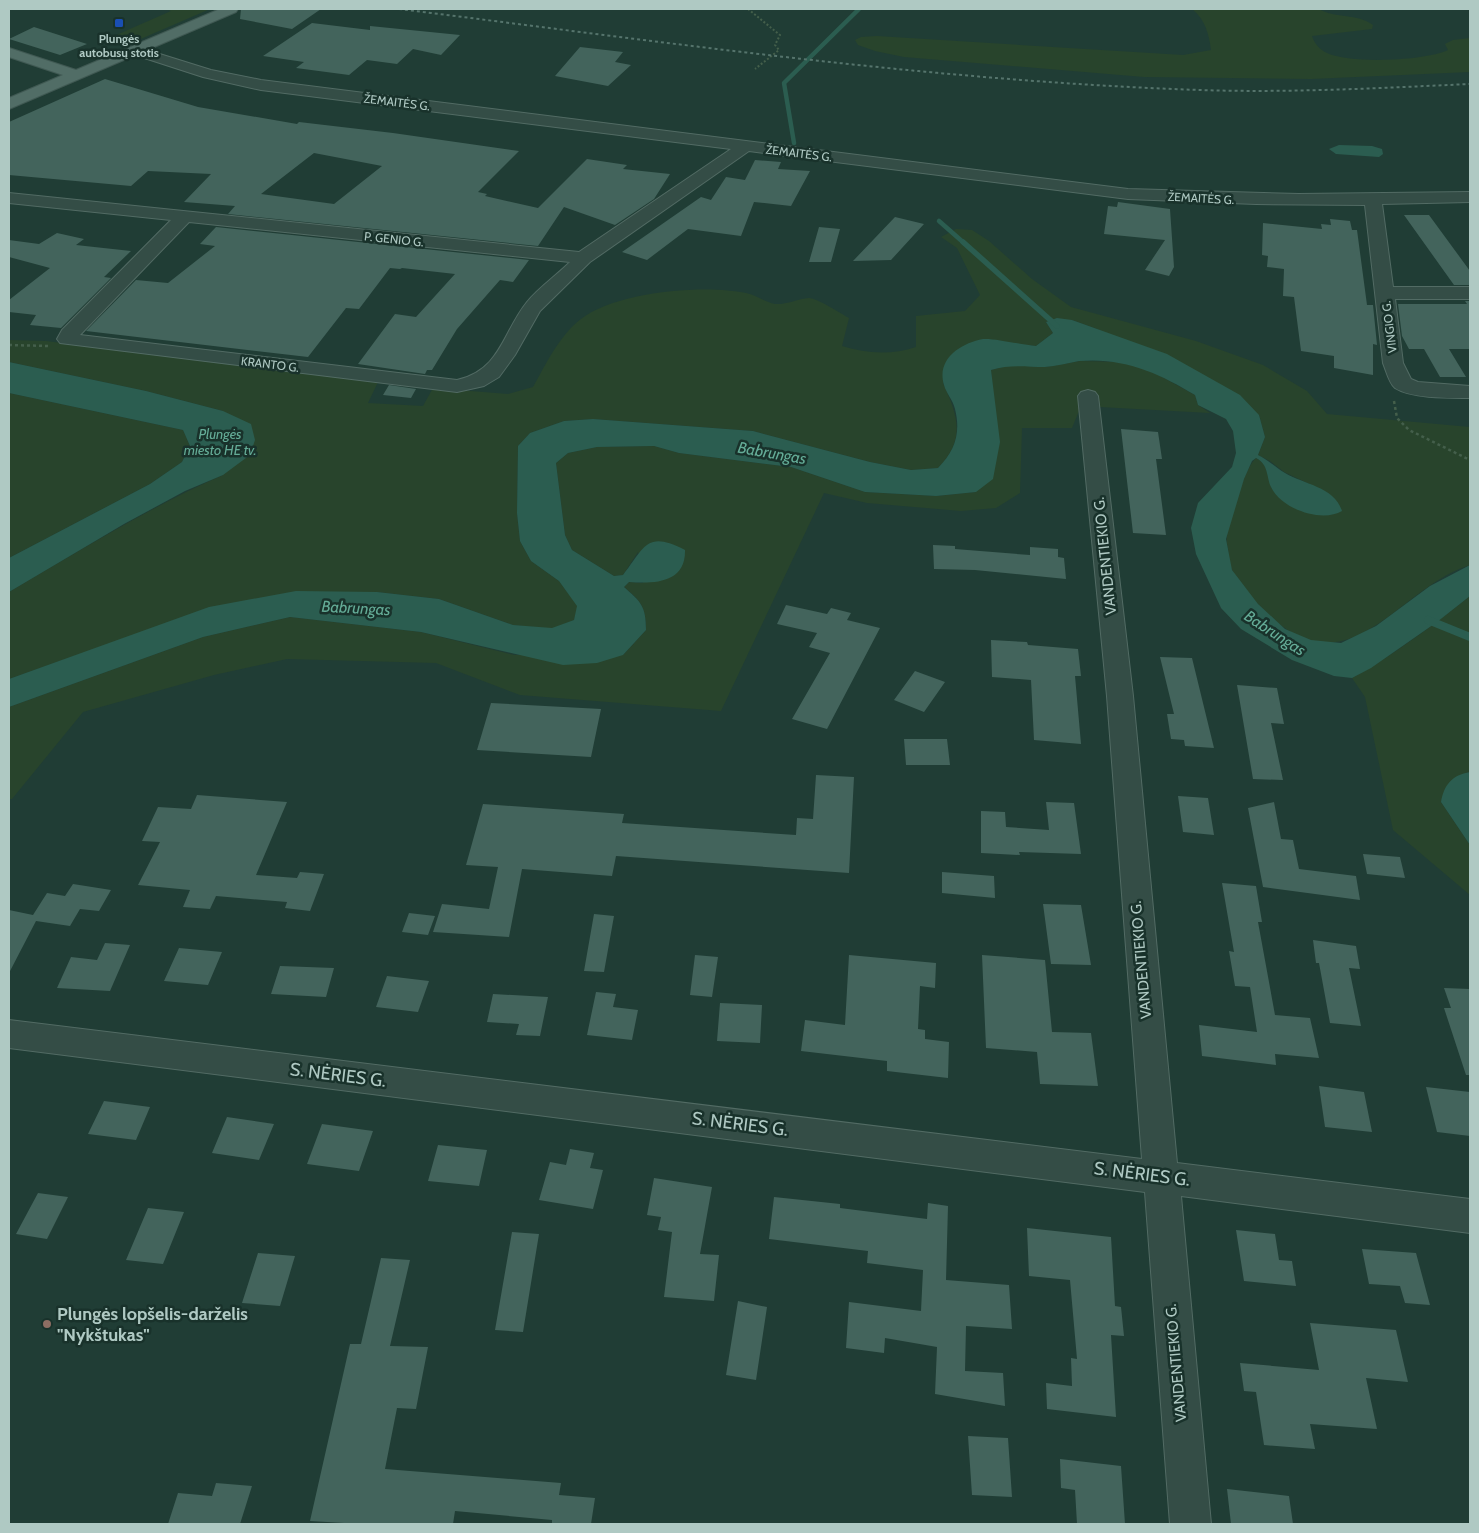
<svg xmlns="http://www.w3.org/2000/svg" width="1479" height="1533" font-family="Cabin,sans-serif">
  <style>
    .green { fill: #28442c }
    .water { fill: #2b5d50 }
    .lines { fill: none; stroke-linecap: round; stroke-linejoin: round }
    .stream-far2 { stroke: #2b5d50; stroke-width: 4.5 }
    .stream-far1 { stroke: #2b5d50; stroke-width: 5.5 }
    .stream { stroke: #2b5d50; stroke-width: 8 }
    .building { fill: #43645c; fill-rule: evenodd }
    .minor-casing { stroke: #526b64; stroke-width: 2 }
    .major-casing { stroke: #405953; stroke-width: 2 }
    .path-far1 { stroke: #445f4b; stroke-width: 2; stroke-dasharray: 2 2; stroke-linecap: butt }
    .path { stroke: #445f4b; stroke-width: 2.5; stroke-dasharray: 3 3; stroke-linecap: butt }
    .minor { fill: #344d46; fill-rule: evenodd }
    .major { fill: #516d66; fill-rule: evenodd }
    .rail { stroke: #55746c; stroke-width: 2; stroke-dasharray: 3 3; stroke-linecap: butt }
    .transit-dot { fill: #1a4fb4; stroke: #19322b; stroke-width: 2 }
    .education-dot { fill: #8d6e63; stroke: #19322b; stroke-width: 2 }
    .labels { text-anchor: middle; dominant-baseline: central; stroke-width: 5; stroke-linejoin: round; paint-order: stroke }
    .far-poi-label { font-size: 12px; font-weight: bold; fill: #afc9c3; stroke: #19322b }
    .far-street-label { font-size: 12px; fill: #afc9c3; stroke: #19322b }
    .far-water-label { font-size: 14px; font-style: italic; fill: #64ac97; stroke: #19322b }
    .street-label { font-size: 15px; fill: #afc9c3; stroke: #19322b }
    .water-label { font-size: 16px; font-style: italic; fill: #64ac97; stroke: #19322b }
    .near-street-label { font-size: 18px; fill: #afc9c3; stroke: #19322b }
    .near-poi-label { font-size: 18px; font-weight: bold; fill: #afc9c3; stroke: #19322b; text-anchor: start }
  </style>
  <rect width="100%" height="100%" fill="#203d35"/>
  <path class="green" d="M166,9H210L136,41L114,36L171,11Z
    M1192,9H1319C1336,19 1357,13 1373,25L1372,29L1312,36C1314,43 1320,50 1327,53C1350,64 1425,61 1448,50L1445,44L1453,40L1470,38V72L1311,79L1144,77L904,57L875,51L858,45L855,40L861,37L877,36L1183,55L1211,50C1209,34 1205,19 1192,9Z
    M956,229L972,230L989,241L1032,279L1071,307L1196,341L1263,365L1307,391L1327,414L1470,427V565C1399,587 1351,690 1271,617C1258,604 1240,587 1232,570C1229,562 1229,552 1227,544C1224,530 1245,467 1256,458C1269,464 1268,477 1272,489L1326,492L1284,472L1270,461L1258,455L1265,437L1259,415L1097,329L1072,320L1046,322L1053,333L1036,346L1012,344L943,383C958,416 966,440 938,468L911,470L870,462L753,431L593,419L564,421L530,433L518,446L517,513L520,541L531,561L559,581L578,606L574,620L552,629L513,625L439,599L377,592L80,654L9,679V592C79,551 148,508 223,475V411L146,391L9,362V340L46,341L378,382L368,403L423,406L433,388L508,394L533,387C546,364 559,336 581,319C615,292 704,284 746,293C756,295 765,302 775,304C785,305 798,299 809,298C817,298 840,313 849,318L842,346C867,354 892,355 916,347V316L965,311L980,295L957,248L941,237Z
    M1080,361L1124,362L1155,373L1195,395L1198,405L1210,413L1081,406L1072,428H1022L1020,493L996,508L961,511L867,503L824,493L721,711L520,695L436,663L287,659L214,675L83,712L12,799H9V707L203,637L290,617L421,632L514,655H623L646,630C646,607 641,601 624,587L629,582L643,583L638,552L623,575L614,576L572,550L565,535L556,463L568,453L597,447L654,446L679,453L791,467L865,492L936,496L976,492L993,393L991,370L1010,365L1046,367Z
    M9,393L183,430L190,446L182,462L150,484L9,558Z
    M1470,596V772L1466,773L1441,802L1470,845V895L1393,830L1365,697L1352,678C1394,655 1433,625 1470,596Z"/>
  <path class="water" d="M1339,145L1372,146L1382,149L1383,154L1379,157L1336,154L1329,149Z
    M1057,318L1072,320L1167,354L1240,395L1259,415L1265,437L1258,455C1268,460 1275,467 1285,473C1303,484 1335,487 1342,511C1322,523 1281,509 1271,487C1266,476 1269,465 1256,458L1252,461L1244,479L1226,539L1232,570L1258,604L1285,629L1311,640L1341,643L1376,626L1430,586L1470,565V596L1437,622L1371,668L1352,678L1334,676L1292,660L1241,629L1221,608L1196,554L1191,528L1198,503L1232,467L1236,453L1233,431L1226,419L1198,405L1195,395C1159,373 1123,357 1079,361C1068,363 1056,366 1045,367C1026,367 1010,364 991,370L1000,442L993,479L976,492L936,496L865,492L791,467L679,453L654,446L597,447L568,453L556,463L565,535L572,550L614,576L623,575C645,547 646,530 685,550C686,583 654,584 629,582L624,587C641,602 646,606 646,630L623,655L597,663L563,665L421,632L290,617L203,637L9,707V679L209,607L296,591L377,592L439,599L513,625L552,628L574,620L577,606L559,581L531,561L520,541L517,513L518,446L530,433L564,421L593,419L753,431L870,462L911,470L938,468C955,451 961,433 955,409C953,400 946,393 944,385C936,359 961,343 983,339C994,338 1023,345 1036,346L1053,333L1046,322Z
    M9,362L146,391L223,411L251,424L255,440L250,455L223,475L185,491L124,524L9,592V558L150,484L182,462L190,446L183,430L9,393Z
    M1470,772V845L1441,802C1444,785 1452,775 1470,772Z"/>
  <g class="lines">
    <path class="stream-far2" d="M794,143L784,83L859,9
      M939,221L964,243"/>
    <path class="stream-far1" d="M963,242L1057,326"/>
    <path class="stream" d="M1428,620L1470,637"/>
  </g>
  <path class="building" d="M241,9H321L292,29L240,19Z
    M312,23L370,30V26L460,35L441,55L413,49L397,64L367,60L349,75L296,68L304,62L263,56Z
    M34,27L87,44L60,55L9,39Z
    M580,47L623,52L615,62L631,65L608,86L555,76Z
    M105,79L198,107L297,124L299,122L393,133L519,151L478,192L487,194L485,196L538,208L587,159L627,165L623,169L670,174L654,199L615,225L564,207L538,246L228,214L235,206L184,202L211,174L148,171L131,186L9,175V122ZM314,153L382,166L334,204L261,194Z
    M755,160L781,162L778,169L810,171L791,206L754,202L741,236L688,229L647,260L622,252L701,197L711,200L726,177L745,180Z
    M1118,202L1170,209L1174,267L1169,276L1145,270L1165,240L1104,234L1108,206L1117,207Z
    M1404,215H1429L1470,271V285H1454Z
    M895,217L924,224L891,260L853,261Z
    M1330,219L1350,221L1352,230H1357L1367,305H1373L1377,345L1373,344V375L1334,368V356L1301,351L1294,297L1283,296L1284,269L1267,267L1268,256L1262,255L1263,223L1322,229L1321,224L1331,225Z
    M216,227L529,260L513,282L500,280L457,329L432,370H427L425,374L358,364L395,314L416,317L455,274L402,268L400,269L390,268L359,309L346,308L308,357L86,331L136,280L168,283L215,246L200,244Z
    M819,227L840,229L831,262H809Z
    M57,233L84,239L76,245L131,251L104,277L111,278L61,328L30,325L36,315L9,312V300L50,268L9,257V240L39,244Z
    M1465,301H1470V349H1449L1466,377H1440L1424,349H1409L1402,336L1398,304H1467Z
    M389,385L416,389L411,398L383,395Z
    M1121,429L1158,432L1162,459H1156L1166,535L1133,533Z
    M933,545L955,546V549L1030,555V547L1058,549V557L1064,558L1066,579L975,570L934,569Z
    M786,605L827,614L831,608L851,613L847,620L880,628L827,729L792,719L830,653L809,647L817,633L777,624Z
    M991,640L1027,642L1028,645L1078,649L1081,676H1075L1081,744L1034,740L1031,680L992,677Z
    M1160,657L1192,658L1214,748L1185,746L1184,740L1171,739L1167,714H1174Z
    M915,671L945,682L924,712L894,700Z
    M1237,685L1277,688L1284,724L1271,723L1283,780L1253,779Z
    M491,703L601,709L591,757L477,750Z
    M904,739H947L950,765H906Z
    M816,775L854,777L849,873L616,856L612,876L522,869L509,937L433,932L442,904L489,909L498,867L466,865L483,804L624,814L622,823L796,835L797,818L813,819Z
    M197,795L287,802L256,875L297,878L300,872L324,874L310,911L285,908L287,902L216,896L210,909L183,907L190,890L138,885L160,842L142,841L158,807L191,809Z
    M1178,796L1208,798L1214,835L1183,832Z
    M1046,802L1074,803L1081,854L1019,852L1020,855L981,853V811L1005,812L1006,827L1049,830Z
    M1274,802L1281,839L1293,840L1299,869L1356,876L1360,900L1263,887L1248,808Z
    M1363,854L1400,857L1405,878L1367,874Z
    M942,872L994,876L995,898L942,893Z
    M1222,883L1256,886L1262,922H1258L1275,1015L1310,1018L1319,1058L1275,1054L1276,1065L1202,1056L1199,1025L1257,1032L1250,987L1235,986L1229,951L1234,952Z
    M73,884L111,890L99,911L80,909L70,926L36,921L9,973V910L33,915L47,893L65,896Z
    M1043,904L1081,905L1091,965L1051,964Z
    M409,913L435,916L428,935L402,932Z
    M594,914L614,916L604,972L584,971Z
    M1313,940L1356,946L1360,969L1349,968L1361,1026L1330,1023L1319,963H1316Z
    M105,943L130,945L110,991L57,988L71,957L97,960Z
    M179,948L222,952L208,985L164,981Z
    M695,955L718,957L712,997L690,995Z
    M849,955L936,963L935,988L920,986L918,1029L925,1030V1039L949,1042L948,1078L887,1071V1061L801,1051L805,1020L845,1025Z
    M982,955L1045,960L1052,1032L1091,1033L1098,1086L1040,1084L1037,1052L986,1048Z
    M280,966L334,968L326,997L271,994Z
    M387,976L429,981L418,1012L376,1007Z
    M1444,988L1470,989V1075H1466L1444,1008H1451Z
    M596,992L616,994L613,1007L638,1010L632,1040L587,1035Z
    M493,994L548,997L540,1036L516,1035L519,1024L487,1022Z
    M720,1003L762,1005L760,1043L717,1041Z
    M1319,1086L1364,1092L1372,1132L1325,1127Z
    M1426,1087L1470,1092V1136L1437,1132Z
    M104,1101L150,1107L136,1140L88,1134Z
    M227,1117L274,1124L259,1160L212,1153Z
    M322,1124L373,1131L359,1171L307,1164Z
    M438,1145L487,1150L479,1186L428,1181Z
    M570,1149L594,1153L590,1168L603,1170L593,1209L539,1200L550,1162L566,1165Z
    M654,1178L712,1187L700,1254L719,1255L714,1301L664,1297L672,1232L658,1230L661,1217L647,1215Z
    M38,1193L68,1197L47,1239L16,1234Z
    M774,1197L840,1204V1208L927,1219L928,1203L948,1206L946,1280L1009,1285L1012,1329L966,1326L965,1371L1003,1373L1005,1406L935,1394L937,1347L885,1338L884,1353L846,1348L849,1302L921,1311L923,1270L867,1263L868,1251L769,1239Z
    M148,1208L184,1212L163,1264L126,1260Z
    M1027,1228L1111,1237L1115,1306L1121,1307L1124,1336L1111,1335L1116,1417L1047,1409L1046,1383L1072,1386L1071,1358L1077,1359L1070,1280L1029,1276Z
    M1236,1230L1275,1234L1279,1260L1292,1261L1296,1286L1244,1281Z
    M512,1232L539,1234L523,1332L495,1330Z
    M1362,1249L1416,1253L1430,1305L1405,1303L1400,1286L1369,1284Z
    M258,1253L295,1256L280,1306L242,1303Z
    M381,1258L410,1260L390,1346L428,1347L416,1409L397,1408L385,1469L561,1483L559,1495L595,1498L591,1524H552V1520L455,1511L453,1524H361L310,1521L350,1344H361Z
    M738,1301L767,1307L756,1380L726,1375Z
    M1310,1323L1396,1330L1408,1382L1366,1378L1377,1429L1310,1424L1315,1449L1264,1445L1256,1392L1244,1391L1240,1363L1319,1370Z
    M968,1436L1008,1438L1012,1497L972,1495Z
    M1060,1459L1121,1466L1125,1524H1077L1075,1490L1061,1488Z
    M216,1483L252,1486L240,1524H168L178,1493L212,1496Z
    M1227,1489L1289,1496L1293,1524H1231Z"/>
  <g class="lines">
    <g class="minor-casing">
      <path id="minor" d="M134,46L211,70L261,80L1128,189L1299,194L1470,192V202L1382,204L1393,287H1470V299H1395L1403,363L1411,379L1418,382L1470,386V398C1451,398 1412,399 1395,388C1389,383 1386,370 1383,363L1365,205L1256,204L1128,199L749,151L590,262L540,311L515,355L499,377L484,386L457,392L60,343L57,339L62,330L171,220L9,203V193L579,252L731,149L261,90L203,77L129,53L127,50L129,47ZM189,222L570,262C556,276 539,287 527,302C502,333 501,370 457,380L80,335Z
        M1088,390L1095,392L1098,396L1133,696L1177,1163L1470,1199V1233L1181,1196L1211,1524H1170L1145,1192L9,1048V1020L1142,1159L1107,696L1078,396L1081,392Z"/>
    </g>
    <g class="major-casing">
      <path id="major" d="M220,9H238L236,12L9,109V98L63,75L9,57V48L76,70Z"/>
    </g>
    <path class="path-far1" d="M748,9L780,35L775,45L779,50L755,69"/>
    <path class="path" d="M9,345L48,346
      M1394,401L1397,418L1409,430L1470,460"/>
    <use href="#minor" class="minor"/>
    <use href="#major" class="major"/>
    <path class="rail" d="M399,9C665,42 931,81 1200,90C1290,93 1380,88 1470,84"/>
  </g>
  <rect class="transit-dot" x="114" y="18" width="10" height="10" rx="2.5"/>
  <circle class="education-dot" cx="47" cy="1324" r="5"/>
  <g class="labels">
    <g class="far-poi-label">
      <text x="119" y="38">Plungės<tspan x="119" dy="14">autobusų stotis</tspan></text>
    </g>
    <g class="far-street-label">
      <text transform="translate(397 102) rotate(7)">ŽEMAITĖS G.</text>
      <text transform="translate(799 153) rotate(7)">ŽEMAITĖS G.</text>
      <text transform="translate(1201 198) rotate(3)">ŽEMAITĖS G.</text>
      <text transform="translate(394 239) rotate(6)">P. GENIO G.</text>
      <text transform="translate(1389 327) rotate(-97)">VINGIO G.</text>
      <text transform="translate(270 364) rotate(7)">KRANTO G.</text>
    </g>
    <g class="far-water-label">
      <text x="220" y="434">Plungės<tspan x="220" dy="16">miesto HE tv.</tspan></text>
    </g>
    <g class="street-label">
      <text transform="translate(1105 556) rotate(-96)">VANDENTIEKIO G.</text>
      <text transform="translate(1141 960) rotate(-95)">VANDENTIEKIO G.</text>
      <text transform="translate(1176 1363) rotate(-95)">VANDENTIEKIO G.</text>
    </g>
    <g class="water-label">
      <text transform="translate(772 453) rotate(10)">Babrungas</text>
      <text transform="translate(356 608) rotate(3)">Babrungas</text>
      <text transform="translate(1275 633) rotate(33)">Babrungas</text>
    </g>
    <g class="near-street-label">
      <text transform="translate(338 1075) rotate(7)">S. NĖRIES G.</text>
      <text transform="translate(740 1124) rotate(7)">S. NĖRIES G.</text>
      <text transform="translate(1142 1174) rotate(7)">S. NĖRIES G.</text>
    </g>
    <g class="near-poi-label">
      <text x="57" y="1314">Plungės lopšelis-darželis<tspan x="57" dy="21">"Nykštukas"</tspan></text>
    </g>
  </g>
  <rect width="1479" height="1533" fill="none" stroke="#afc9c3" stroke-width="20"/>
</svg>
